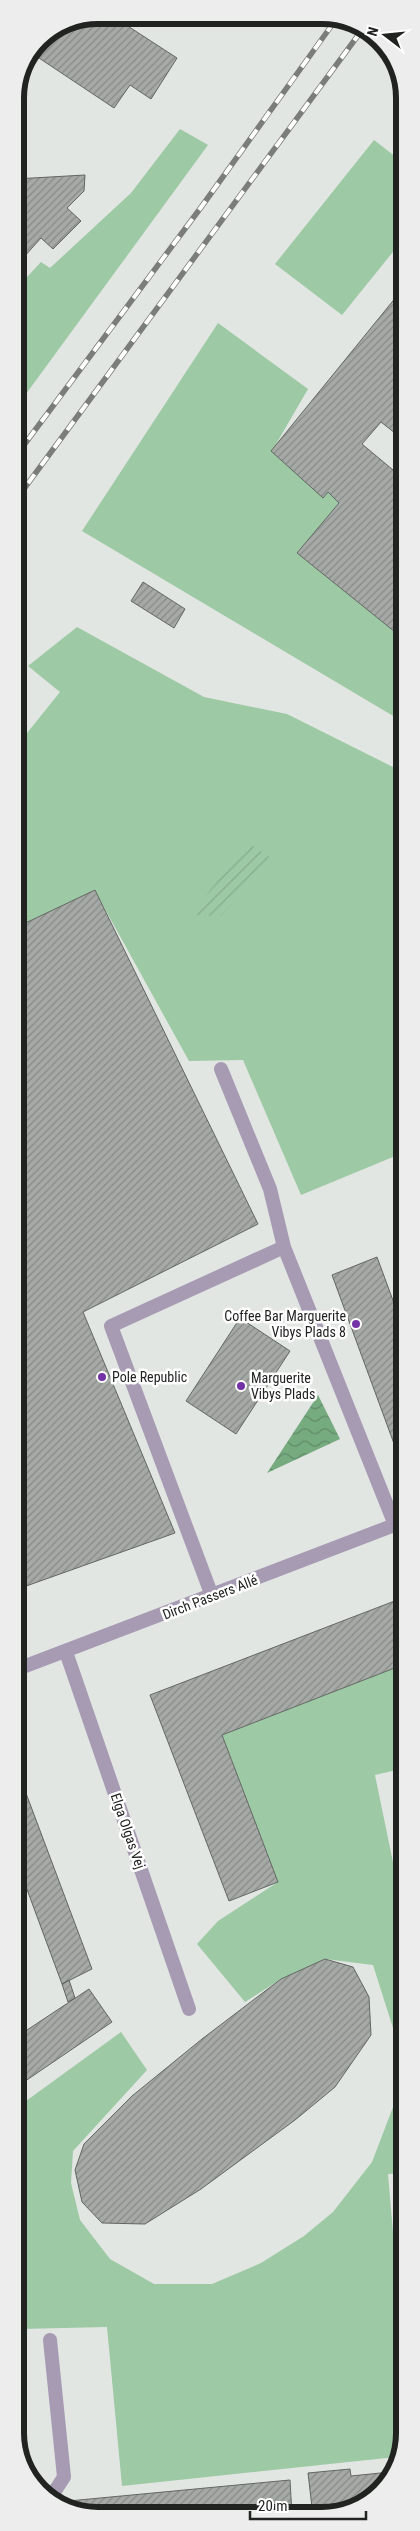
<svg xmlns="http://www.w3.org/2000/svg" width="420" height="2531" font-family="'Roboto Condensed',sans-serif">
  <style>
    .park { fill: #9dc9a4 }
    .garden { fill: url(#garden-furrows) }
    .water { fill: url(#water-waves) }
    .building { fill: url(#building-hatch); stroke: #636764 }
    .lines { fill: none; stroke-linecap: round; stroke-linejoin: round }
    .service { stroke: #a79bb4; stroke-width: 14 }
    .pedestrian { stroke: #a79bb4; stroke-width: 14 }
    .minor { stroke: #a79bb4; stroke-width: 14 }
    .rail-casing { stroke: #7a7d7a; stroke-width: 5.5 }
    .rail { stroke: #fff; stroke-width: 4; stroke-dasharray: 11; stroke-linecap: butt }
    .poi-dot { fill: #7332a6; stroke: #fff; stroke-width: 2 }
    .labels { text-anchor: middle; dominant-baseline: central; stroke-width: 5; stroke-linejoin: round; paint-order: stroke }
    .poi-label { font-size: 14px; fill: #212321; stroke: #fff; text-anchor: start }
    .street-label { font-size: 14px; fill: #212321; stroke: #fff }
    .rim { fill: none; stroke: #212321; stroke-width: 6 }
  </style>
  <defs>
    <pattern id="garden-furrows" width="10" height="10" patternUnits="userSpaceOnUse" patternTransform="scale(1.25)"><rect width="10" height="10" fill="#9dc9a4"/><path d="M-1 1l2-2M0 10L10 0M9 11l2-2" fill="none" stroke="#87ac8d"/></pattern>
    <pattern id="water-waves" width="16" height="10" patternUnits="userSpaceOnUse" patternTransform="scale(1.25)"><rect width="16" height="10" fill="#76ab80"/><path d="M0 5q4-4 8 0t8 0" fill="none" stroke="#608b68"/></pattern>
    <pattern id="building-hatch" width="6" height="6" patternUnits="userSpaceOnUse" patternTransform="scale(1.25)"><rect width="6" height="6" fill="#a6aaa6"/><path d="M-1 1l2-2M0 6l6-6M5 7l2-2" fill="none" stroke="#878a87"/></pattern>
  </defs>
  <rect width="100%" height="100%" fill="#e1e6e2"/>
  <path class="park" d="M180,129L208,145L15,409V290L41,262L50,268L131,193Z
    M374,140L405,164V237L342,315L275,264Z
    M218,323L308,389L272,451L323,497L328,492L339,503L297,553L405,640V723L82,531Z
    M77,627L204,697L287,714L405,773V1152L301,1195L243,1060L189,1061L95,891L15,928V748L60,692L28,666Z
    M405,1664V1768L375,1775L395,1872L405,1871V2173L388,2174L405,2372V2433L396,2457L122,2486L107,2327L20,2329L15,2272V2109L121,2032L147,2070L73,2151L71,2183L80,2220L110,2259L154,2284H212L261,2263L304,2236L333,2212L372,2162L395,2102L400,2050L373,1965L325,1959L281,1979L245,2002L197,1944L218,1921L278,1882L222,1735Z"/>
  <path class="garden" d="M247,842L273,859L221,916L191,915Z"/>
  <path class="water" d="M318,1395L340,1439L267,1473Z"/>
  <path class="building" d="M67,21H120L177,58L151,99L130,85L114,108L33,54L40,39Z
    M85,175L84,191L67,208L81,221L53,249L41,238L15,267V179Z
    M405,286V441L381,422L362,444L405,480V640L297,553L339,503L328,492L323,498L271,451Z
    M143,582L185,609L174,628L131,601Z
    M95,890L258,1224L83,1312L175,1533L15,1590V928Z
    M377,1257L405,1333V1458L400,1460L332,1275Z
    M240,1318L290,1351L236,1434L186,1401Z
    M405,1597V1664L222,1735L278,1882L229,1901L150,1695Z
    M15,1764L92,1969L62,1984L15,1857Z
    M325,1959L353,1967L369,1997L371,2035L335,2087L295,2120L201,2189L145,2224L102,2223L82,2202L75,2170L84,2144L132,2096L202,2039L281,1979Z
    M69,1980L75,1998L68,2002L62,1984Z
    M89,1989L112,2022L15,2088V2038Z
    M350,2469L351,2476L390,2472L384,2488L327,2516H313L308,2473Z
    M290,2480L292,2515L77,2513L58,2502Z"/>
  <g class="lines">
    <path class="service" d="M50,2340L64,2477L51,2497"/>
    <path class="pedestrian" d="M221,1069L270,1189L284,1247
      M212,1596L111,1326L284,1247L395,1525"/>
    <path class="minor" d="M66,1652L189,2009
      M15,1670L405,1521"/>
    <g class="rail-casing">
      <path id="rail" d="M15,457L202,206L337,18
        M15,501L362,30"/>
    </g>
    <use href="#rail" class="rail"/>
  </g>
  <g class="poi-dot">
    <circle cx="356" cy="1324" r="5"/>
    <circle cx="102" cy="1377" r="5"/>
    <circle cx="241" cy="1386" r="5"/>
  </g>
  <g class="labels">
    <g class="poi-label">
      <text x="346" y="1316" text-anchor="end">Coffee Bar Marguerite<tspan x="346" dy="16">Vibys Plads 8</tspan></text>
      <text x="112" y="1377">Pole Republic</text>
      <text x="251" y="1378">Marguerite<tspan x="251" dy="16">Vibys Plads</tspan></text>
    </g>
    <g class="street-label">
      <text transform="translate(210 1597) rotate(-21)">Dirch Passers Allé</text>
      <text transform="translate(128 1831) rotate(71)">Elga Olgas Vej</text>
    </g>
  </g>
  <path d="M0 0H420V2531H0ZM98 24H322A74 74 0 0 1 396 98V2433A74 74 0 0 1 322 2507H98A74 74 0 0 1 24 2433V98A74 74 0 0 1 98 24Z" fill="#ededed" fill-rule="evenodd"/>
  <path class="rim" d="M98 24H322A74 74 0 0 1 396 98V2433A74 74 0 0 1 322 2507H98A74 74 0 0 1 24 2433V98A74 74 0 0 1 98 24Z"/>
  <g transform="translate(385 35) rotate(286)" stroke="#ffffff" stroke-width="4" paint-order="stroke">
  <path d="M0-4L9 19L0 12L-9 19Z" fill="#212321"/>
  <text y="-8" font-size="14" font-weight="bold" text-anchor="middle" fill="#212321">N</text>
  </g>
  <path d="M250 2511v8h116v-8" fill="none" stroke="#212321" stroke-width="2.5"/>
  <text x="258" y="2511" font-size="15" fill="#212321" stroke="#ffffff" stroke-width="4" paint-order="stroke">20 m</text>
</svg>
